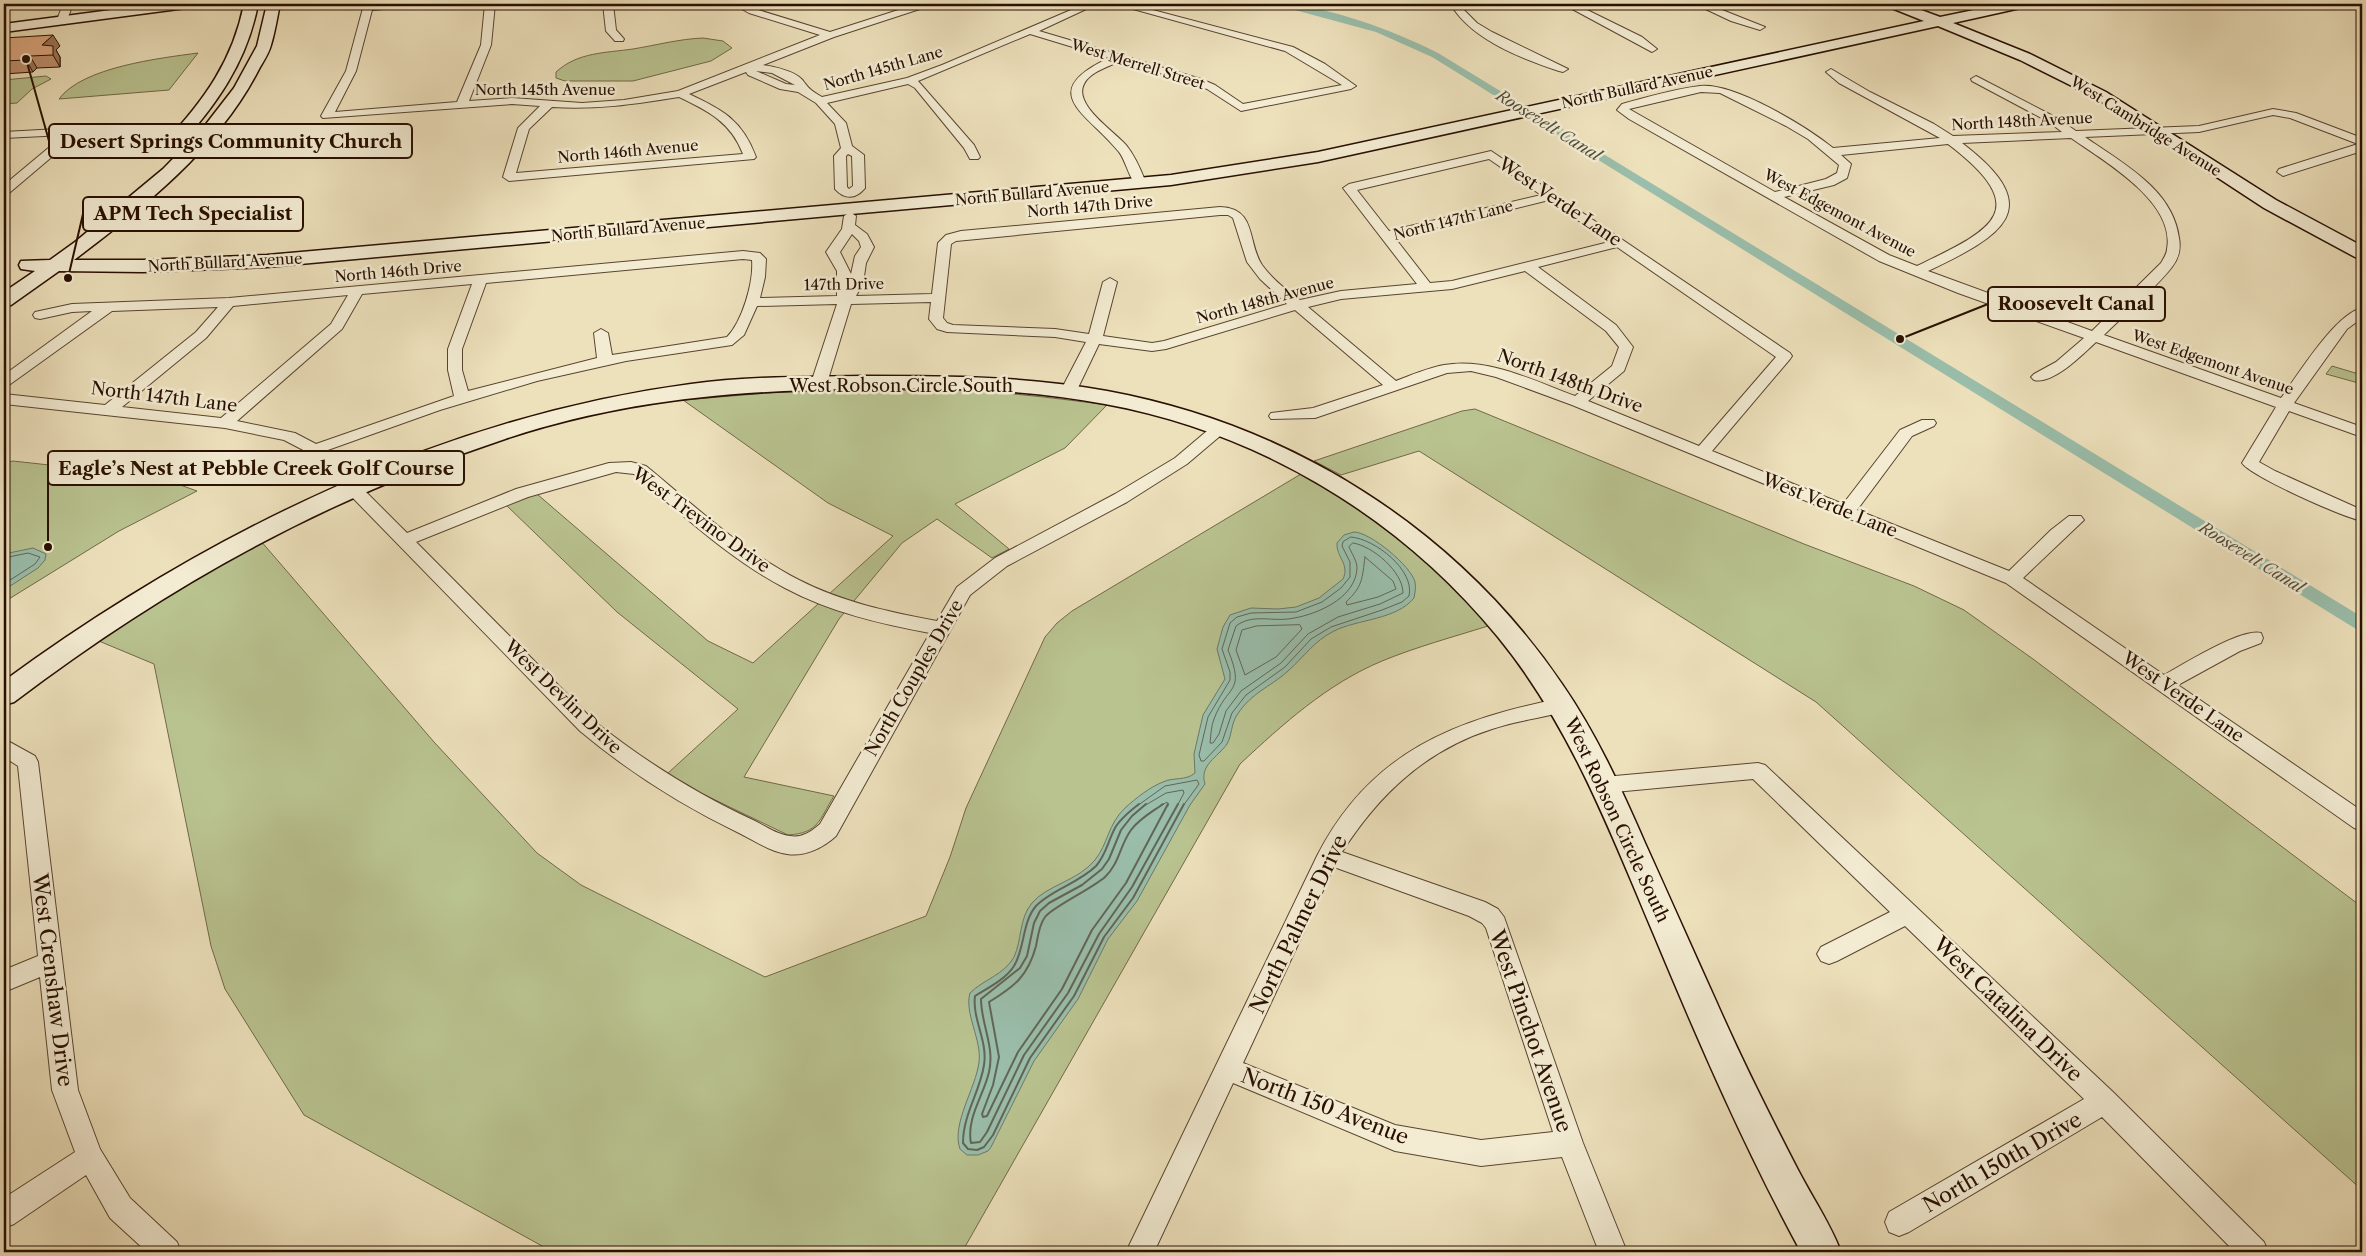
<svg xmlns="http://www.w3.org/2000/svg" width="2366" height="1256" font-family="'Libre Caslon Text',serif">
  <style>
    .green { fill: #b9c390; stroke: #706948 }
    .water { fill: #9abeab; stroke: #6c7867 }
    .lines { fill: none; stroke-linecap: round; stroke-linejoin: round }
    .shore-far1 { stroke: #616656; stroke-width: 1 }
    .shore { stroke: #616656; stroke-width: 2 }
    .canal { fill: #9abeab; fill-rule: evenodd }
    .street-casing { stroke: #59442f; stroke-width: 2 }
    .secondary-casing { stroke: #280f00; stroke-width: 3 }
    .street { fill: #f3ecd3; fill-rule: evenodd }
    .secondary { fill: #f3ecd3; fill-rule: evenodd }
    .wall { fill: #bf916f; stroke: #280f00 }
    .shaded-wall { fill: #9b765a; stroke: #280f00 }
    .building { fill: #dea981; stroke: #280f00 }
    .labels { text-anchor: middle; dominant-baseline: central; stroke-width: 5; stroke-linejoin: round; paint-order: stroke }
    .far-street-label { font-size: 15px; fill: #280f00; stroke: #f3ecd3 }
    .far-water-label { font-size: 16px; font-style: italic; fill: #504c3c; stroke: #f3ecd3 }
    .street-label { font-size: 18px; fill: #280f00; stroke: #f3ecd3 }
    .near-street-label { font-size: 21px; fill: #280f00; stroke: #f3ecd3 }
    .leader { fill: none; stroke: #280f00; stroke-width: 2 }
    .callout-dot { fill: #280f00; stroke: #f3ecd3; stroke-width: 2 }
    .callout { fill: #f3ecd3; stroke: #280f00; stroke-width: 2 }
    .callout-label { font-size: 19px; text-anchor: middle; font-weight: bold; fill: #280f00 }
  </style>
  <rect width="100%" height="100%" fill="#ede1bc"/>
  <filter id="stains"><feTurbulence type="fractalNoise" baseFrequency=".004" numOctaves="4"/><feColorMatrix values="0 0 0 0 .2 0 0 0 0 .09 0 0 0 0 .02 0 0 0 .5 -.17"/></filter>
  <radialGradient id="worn" r=".72"><stop offset=".6" stop-color="#630" stop-opacity="0"/><stop offset="1" stop-color="#630" stop-opacity=".3"/></radialGradient>
  <path class="green" d="M703,38L723,41L732,48L711,61L633,81H565L556,78V72C578,52 605,53 633,49C657,45 679,39 703,38Z
    M198,53L169,90L59,99C82,67 161,58 198,53Z
    M46,76L51,79L32,89L17,103L4,104V80Z
    M2332,366L2362,375V384L2326,374Z
    M931,390C990,390 1048,397 1107,405L1065,448L955,504L1009,549L992,558L937,519L902,543L839,619L744,777L834,796C819,820 819,833 788,835L692,789L667,774L738,709L617,612L506,505L537,494L708,641L753,663L893,536L828,503L683,400L780,392Z
    M1475,409L1804,544L1914,586L1964,610L2033,659L2362,907V1190L1816,702L1419,451L1341,475L1314,461L1462,411Z
    M13,461L158,477L197,491L119,531L4,602V463Z
    M1301,474C1371,514 1435,564 1488,626C1453,637 1416,647 1382,661C1327,684 1283,724 1240,764L962,1252H553L304,1115L225,989L211,946L154,664L94,639L260,540L434,742L537,853L581,885L765,977L926,916L950,857L966,808L1045,637L1057,623L1072,611Z"/>
  <path class="water" d="M1354,532C1370,532 1411,566 1415,582C1416,587 1415,593 1414,598C1396,620 1358,619 1334,631C1314,641 1304,657 1288,671C1269,688 1252,692 1237,715C1231,724 1232,735 1227,744C1218,757 1199,765 1205,784L1190,805L1137,901L1108,939L1078,999L1034,1061L991,1147L988,1151L978,1155H967L960,1149C951,1124 976,1088 979,1062C982,1040 964,1013 970,993C984,979 1004,975 1014,957C1022,940 1019,918 1032,903C1047,885 1078,881 1095,860C1108,844 1108,824 1125,808C1136,798 1150,787 1163,782C1173,777 1186,781 1195,773L1194,754L1203,715L1225,679L1217,649L1223,627L1230,615L1251,608L1278,609L1296,607L1319,598L1343,579C1350,564 1336,557 1337,543L1344,535Z
    M33,548L46,554L45,560L38,568L4,590V554Z"/>
  <g class="lines">
    <path class="shore-far1" d="M1351,537C1375,539 1415,570 1409,596L1402,602L1382,610L1331,627L1311,639L1285,667L1246,695L1232,713L1222,742L1204,761H1201L1199,755L1208,717L1230,680V672L1222,649L1230,623L1237,617L1251,613L1296,612L1322,602L1341,588L1350,577V562L1342,546L1343,542Z
      M1353,543C1373,546 1403,572 1403,593L1380,604L1338,617L1308,634L1281,663L1241,691L1226,711L1219,734L1213,743H1210C1211,735 1211,726 1214,719C1227,684 1246,694 1228,650L1236,626C1252,614 1269,621 1288,619C1314,616 1356,599 1357,568C1357,561 1352,554 1349,547Z
      M1365,557L1393,581L1396,589L1378,597L1347,605L1346,602C1363,586 1362,579 1365,557Z
      M4,558L28,553L40,557L35,564L4,584
      M1300,625L1302,629L1276,657L1245,675L1236,650L1242,630L1256,626Z
      M1137,806L1165,786L1197,780L1199,784L1183,806
      M1144,806L1166,793L1183,790L1184,793L1177,806
      M1161,806L1167,802L1168,806"/>
    <path class="shore" d="M1139,804C1130,811 1120,819 1115,828C1108,841 1106,855 1096,866C1079,883 1051,890 1036,906C1022,922 1025,948 1014,966C1006,979 988,988 975,996C972,1019 988,1041 984,1065C980,1092 963,1114 963,1143L968,1149L977,1150L984,1147L993,1135L1030,1058L1074,996L1104,937L1133,898L1184,804
      M1146,804L1132,816L1121,830L1109,859L1102,869L1082,885L1049,903L1040,911L1034,923L1027,956L1020,968L981,999C981,1024 995,1047 989,1072C984,1095 966,1118 971,1143L980,1142L987,1132L1024,1055L1068,993L1099,934L1132,887L1178,804
      M1163,804C1152,812 1139,819 1131,830C1120,845 1119,864 1105,877C1093,888 1051,908 1045,917C1039,925 1038,936 1036,946C1028,976 1015,986 989,1002L999,1057L993,1085L982,1114L983,1117L987,1116L1018,1052L1062,989L1092,930L1126,883L1168,804"/>
    <path class="canal" d="M1279,4C1324,4 1397,32 1438,53L2362,617V631L2356,629L1432,57L1376,32L1280,6Z"/>
    <g class="street-casing">
      <path id="street" d="M4,4H18L4,8Z
        M63,4H73L67,20L62,23L57,20Z
        M382,4H412L407,7L372,10L356,71L335,112L457,102L481,45L485,4H495L491,45L469,101L512,98L582,103L624,100L678,91L820,35L749,13L733,4H745L755,9L830,32L917,4H931L929,6L834,37L763,65C775,67 797,71 804,82C810,90 812,91 822,97L907,78L942,65L1085,4H1097L1039,31L1201,79L1215,85L1243,104L1342,85L1285,51L1115,4H1130L1293,47L1325,64L1356,86L1351,89L1241,111L1207,89L1193,83L1120,61C1108,67 1090,72 1084,84C1073,105 1114,131 1126,145C1135,156 1141,170 1146,183L1140,187C1130,184 1126,160 1119,152C1089,114 1034,93 1109,58L1030,34L918,81L974,145L980,157L978,159H970L964,148L915,88L908,84L827,103L846,123L852,146L864,155L865,188C856,199 845,200 835,189L834,156L841,148L835,124L816,103L798,92L780,89L748,75L746,72L689,94C723,110 742,120 756,157L754,159L509,181L503,177L518,128L540,106L512,104L323,118L321,116L346,71L363,8L368,5ZM756,71L772,73L795,85L786,84ZM679,97C708,111 731,122 743,154L516,173L529,129L552,107C595,110 636,104 679,97ZM848,154L852,156L853,186L849,189L847,187L846,156Z
        M603,4H613L616,30L624,39L623,41H615L606,31Z
        M1421,4H1538L1533,7L1463,9L1477,23L1492,32L1568,69L1563,72L1559,71C1523,59 1475,41 1453,8L1426,7Z
        M1563,4H1575L1642,37L1657,49L1652,52Z
        M1695,4H1707L1765,27L1760,30L1731,21Z
        M1831,69L1870,92L1934,124L1953,136L2062,132L2049,122L1972,81L1971,79L1976,76L2057,118L2076,131L2199,126L2273,109L2296,113L2362,138V151L2283,176L2277,172L2279,169L2358,144L2290,118L2273,115L2199,132L2085,137C2122,163 2173,189 2179,238C2181,249 2179,258 2172,267C2155,289 2124,315 2104,335L2281,398C2298,375 2335,314 2362,308V318L2347,329L2294,403L2362,427V437L2289,411L2259,462L2275,471L2362,510V521C2343,517 2252,477 2242,463L2276,407L2096,342C2083,354 2053,385 2034,380L2031,377L2034,374L2056,362L2084,338L1958,293L1879,261L1629,119L1617,110L1622,104C1647,97 1675,89 1700,86C1734,82 1807,127 1833,148L1940,138L1839,83L1826,72ZM1701,92L1720,93L1786,126L1808,139L1839,165L1837,173L1826,179L1775,192L1629,109ZM2071,138C2104,161 2176,202 2167,249C2167,254 2163,259 2161,263L2092,331L1928,271C2002,236 2049,209 1962,143ZM1948,144C2036,211 1991,230 1917,266L1889,255L1784,197L1834,185L1847,178L1851,164L1841,155Z
        M76,128L80,129L82,131L80,133L8,194L4,195V185L64,135L4,138V132Z
        M1491,151L1790,353L1792,356L1790,359L1712,451L1843,504L1900,430L1922,420H1934L1936,423L1934,426L1912,436L1857,510L2009,571L2051,530L2069,516H2081L2084,520L2023,578L2164,675C2184,664 2241,628 2261,633L2263,638L2261,643L2240,651L2178,685L2362,811V831L2354,828L2006,583L1572,405L1496,377L1471,371L1447,373L1315,418L1271,419L1269,416L1271,413L1313,408L1383,385L1295,310L1166,349L1152,351L1099,344L1076,392L1068,397L1060,392L1086,342L1055,337L947,332L937,329L929,319L931,302L851,304L827,383L819,388L814,386L811,383L837,304L757,306L744,335L732,345L626,361L537,381L440,410L325,451L407,533L516,489L609,463L631,462L646,466C695,506 742,551 799,580C842,602 889,612 937,621L957,587L995,558L1115,494L1175,458L1214,425H1226L1228,428L1226,431L1187,464L1127,502L1007,566L970,595L836,836C823,848 804,857 787,854C771,852 755,841 741,834C683,806 630,773 580,731L309,453L284,440L225,428L4,404V394L105,405L196,332L218,307L112,311L9,385L4,386V375L92,311L72,312L40,319L35,318L33,315L35,312L72,304L229,298L743,251L760,253L766,259L765,277L760,298L837,296V271L826,252L842,229L844,216L850,212L856,216L855,225L867,234L874,247L866,263L863,283L856,296L932,294L938,243L946,235L961,231L1220,207C1257,208 1247,242 1262,265C1272,279 1286,290 1300,300L1341,291L1417,284L1343,188L1349,184ZM1489,159L1541,195L1389,231L1357,190ZM1549,200L1609,242L1452,281L1430,283L1395,238ZM1220,215H1228L1233,218L1247,262L1260,279L1287,304L1164,341L1152,343L1103,336L1117,282L1110,278L1103,282L1089,334L1055,329L953,325L947,323L943,318L951,244L956,241ZM852,234L859,241L861,247L855,256L851,274L840,252ZM1617,247L1776,357L1699,446L1588,401L1624,371L1633,347L1616,325L1538,267ZM743,259L752,260C754,282 742,322 727,337L612,355L608,333L601,329L594,333L597,358L468,391L462,370V349L486,283ZM1525,271L1606,331L1619,347L1612,366L1575,396C1534,381 1488,357 1444,365C1428,368 1411,375 1396,381L1308,307L1341,299L1452,289ZM472,284L448,349V370L454,396L316,444L295,433L237,421L342,329L362,294ZM348,295L331,324L221,418L122,407L206,338L233,306ZM616,472L634,474C682,514 729,559 785,588C830,612 881,624 930,633L820,824C811,832 802,838 790,836C778,835 765,826 755,821C697,794 644,761 594,721L416,542L528,497Z
        M1563,698L1570,700L1573,705L1570,710C1544,718 1518,720 1492,729C1426,750 1379,794 1342,852L1485,902L1498,909L1504,917L1583,1143L1627,1252H1599L1562,1157L1481,1166L1395,1151L1233,1083L1154,1252H1126L1317,856C1370,752 1455,719 1563,698ZM1334,867L1469,916L1482,923L1486,928L1553,1132L1481,1140L1395,1125L1243,1063Z
        M6,740L35,756L38,762L78,1090L100,1149L130,1198L177,1242L181,1252H147L110,1218L86,1175L14,1224L4,1228V1198L75,1152L52,1090L40,977L4,992V970L38,956L18,766L4,757V741Z
        M1758,763L1765,765L2113,1092L2264,1242L2268,1252H2235L2102,1117L1909,1232L1899,1236L1889,1232L1885,1222L1889,1212L2084,1099L1905,926L1837,961L1829,964L1821,961L1817,954L1821,947L1890,912L1753,779L1604,793L1597,791L1593,785L1597,779L1604,777Z"/>
    </g>
    <g class="secondary-casing">
      <path id="secondary" d="M157,4H193L186,8L4,32V24Z
        M244,4H258C247,62 216,106 177,148H165L163,145L165,142C204,101 233,60 244,4Z
        M267,4H280C277,18 275,32 271,45C269,53 263,62 259,69C219,148 143,208 74,260H143L267,255L1171,175L1318,152L1924,21L1889,7L1888,4H1905L1940,17L2003,4H2026L2025,7L1953,23L2030,54L2106,92L2276,200L2362,246V258L2355,257L2264,208L2096,98L2020,60L1938,26L1318,162L1171,185L267,267L143,272L59,271L11,305L4,307V292L35,271L21,269L19,265L21,261L50,260L75,242L163,169L203,128L234,88L257,46Z
        M863,376C945,376 1027,376 1107,391C1291,425 1456,528 1562,684C1596,733 1621,788 1645,843C1669,896 1692,948 1716,1001C1741,1058 1769,1114 1798,1170C1812,1197 1830,1223 1841,1252H1801C1745,1149 1699,1043 1654,935C1610,831 1570,725 1498,637C1399,516 1258,432 1105,404C1021,388 934,387 849,389C729,391 619,401 505,439C322,500 167,586 14,702L4,705V681C205,534 441,417 691,384C748,376 806,377 863,376Z"/>
    </g>
    <use href="#street" class="street"/>
    <use href="#secondary" class="secondary"/>
  </g>
  <path class="wall" d="M4,38L60,46L56,50L60,57V67L37,68L33,72L4,74Z"/>
  <path class="shaded-wall" d="M53,35L60,46L56,50L60,57V67L53,55L42,45Z
    M30,56L37,68L33,72L26,60Z"/>
  <path class="building" d="M53,35L42,45L53,46V55L30,56L26,60L4,61V38Z"/>
  <g class="labels">
    <g class="far-street-label">
      <text transform="translate(1138 64) rotate(17)">West Merrell Street</text>
      <text transform="translate(883 68) rotate(-16)">North 145th Lane</text>
      <text transform="translate(1637 87) rotate(-12)">North Bullard Avenue</text>
      <text x="545" y="89">North 145th Avenue</text>
      <text transform="translate(2022 121) rotate(-3)">North 148th Avenue</text>
      <text transform="translate(2146 126) rotate(32)">West Cambridge Avenue</text>
      <text transform="translate(628 151) rotate(-5)">North 146th Avenue</text>
      <text transform="translate(1032 193) rotate(-5)">North Bullard Avenue</text>
      <text transform="translate(1090 206) rotate(-5)">North 147th Drive</text>
      <text transform="translate(1840 213) rotate(28)">West Edgemont Avenue</text>
      <text transform="translate(1453 220) rotate(-14)">North 147th Lane</text>
      <text transform="translate(628 229) rotate(-5)">North Bullard Avenue</text>
      <text transform="translate(225 262) rotate(-3)">North Bullard Avenue</text>
      <text transform="translate(398 271) rotate(-5)">North 146th Drive</text>
      <text transform="translate(844 284) rotate(-1)">147th Drive</text>
      <text transform="translate(1265 300) rotate(-15)">North 148th Avenue</text>
      <text transform="translate(2213 362) rotate(19)">West Edgemont Avenue</text>
    </g>
    <g class="far-water-label">
      <text transform="translate(1549 125) rotate(32)">Roosevelt Canal</text>
      <text transform="translate(2252 557) rotate(32)">Roosevelt Canal</text>
    </g>
    <g class="street-label">
      <text transform="translate(1560 202) rotate(34)">West Verde Lane</text>
      <text transform="translate(1570 381) rotate(20)">North 148th Drive</text>
      <text x="901" y="386">West Robson Circle South</text>
      <text transform="translate(164 397) rotate(7)">North 147th Lane</text>
      <text transform="translate(1830 505) rotate(22)">West Verde Lane</text>
      <text transform="translate(701 520) rotate(36)">West Trevino Drive</text>
      <text transform="translate(914 678) rotate(-60)">North Couples Drive</text>
      <text transform="translate(563 697) rotate(44)">West Devlin Drive</text>
      <text transform="translate(2183 697) rotate(35)">West Verde Lane</text>
      <text transform="translate(1617 820) rotate(65)">West Robson Circle South</text>
    </g>
    <g class="near-street-label">
      <text transform="translate(1298 924) rotate(-64)">North Palmer Drive</text>
      <text transform="translate(53 980) rotate(83)">West Crenshaw Drive</text>
      <text transform="translate(2008 1009) rotate(44)">West Catalina Drive</text>
      <text transform="translate(1531 1031) rotate(71)">West Pinchot Avenue</text>
      <text transform="translate(1325 1106) rotate(21)">North 150 Avenue</text>
      <text transform="translate(2002 1162) rotate(-30)">North 150th Drive</text>
    </g>
  </g>
  <path class="leader" d="M26 59L49 141M68 278L83 214M1900 339L1988 304M48 547L48 468"/>
  <g class="callout-dot">
    <circle cx="26" cy="59" r="5"/>
    <circle cx="68" cy="278" r="5"/>
    <circle cx="1900" cy="339" r="5"/>
    <circle cx="48" cy="547" r="5"/>
  </g>
  <g class="callout">
    <rect x="49" y="124" width="363" height="34" rx="5"/>
    <rect x="83" y="197" width="220" height="34" rx="5"/>
    <rect x="1988" y="287" width="177" height="34" rx="5"/>
    <rect x="48" y="451" width="416" height="34" rx="5"/>
  </g>
  <g class="callout-label">
    <text x="231" y="148">Desert Springs Community Church</text>
    <text x="193" y="220">APM Tech Specialist</text>
    <text x="2076" y="310">Roosevelt Canal</text>
    <text x="256" y="475">Eagle’s Nest at Pebble Creek Golf Course</text>
  </g>
  <rect width="2366" height="1256" fill="none" stroke="#ede1bc" stroke-width="20"/>
  <rect x="5" y="5" width="2356" height="1246" fill="none" stroke="#280f00" stroke-width="2.5"/>
  <rect x="10" y="10" width="2346" height="1236" fill="none" stroke="#280f00"/>
  <rect width="100%" height="100%" filter="url(#stains)"/>
  <rect width="100%" height="100%" fill="url(#worn)"/>
</svg>
